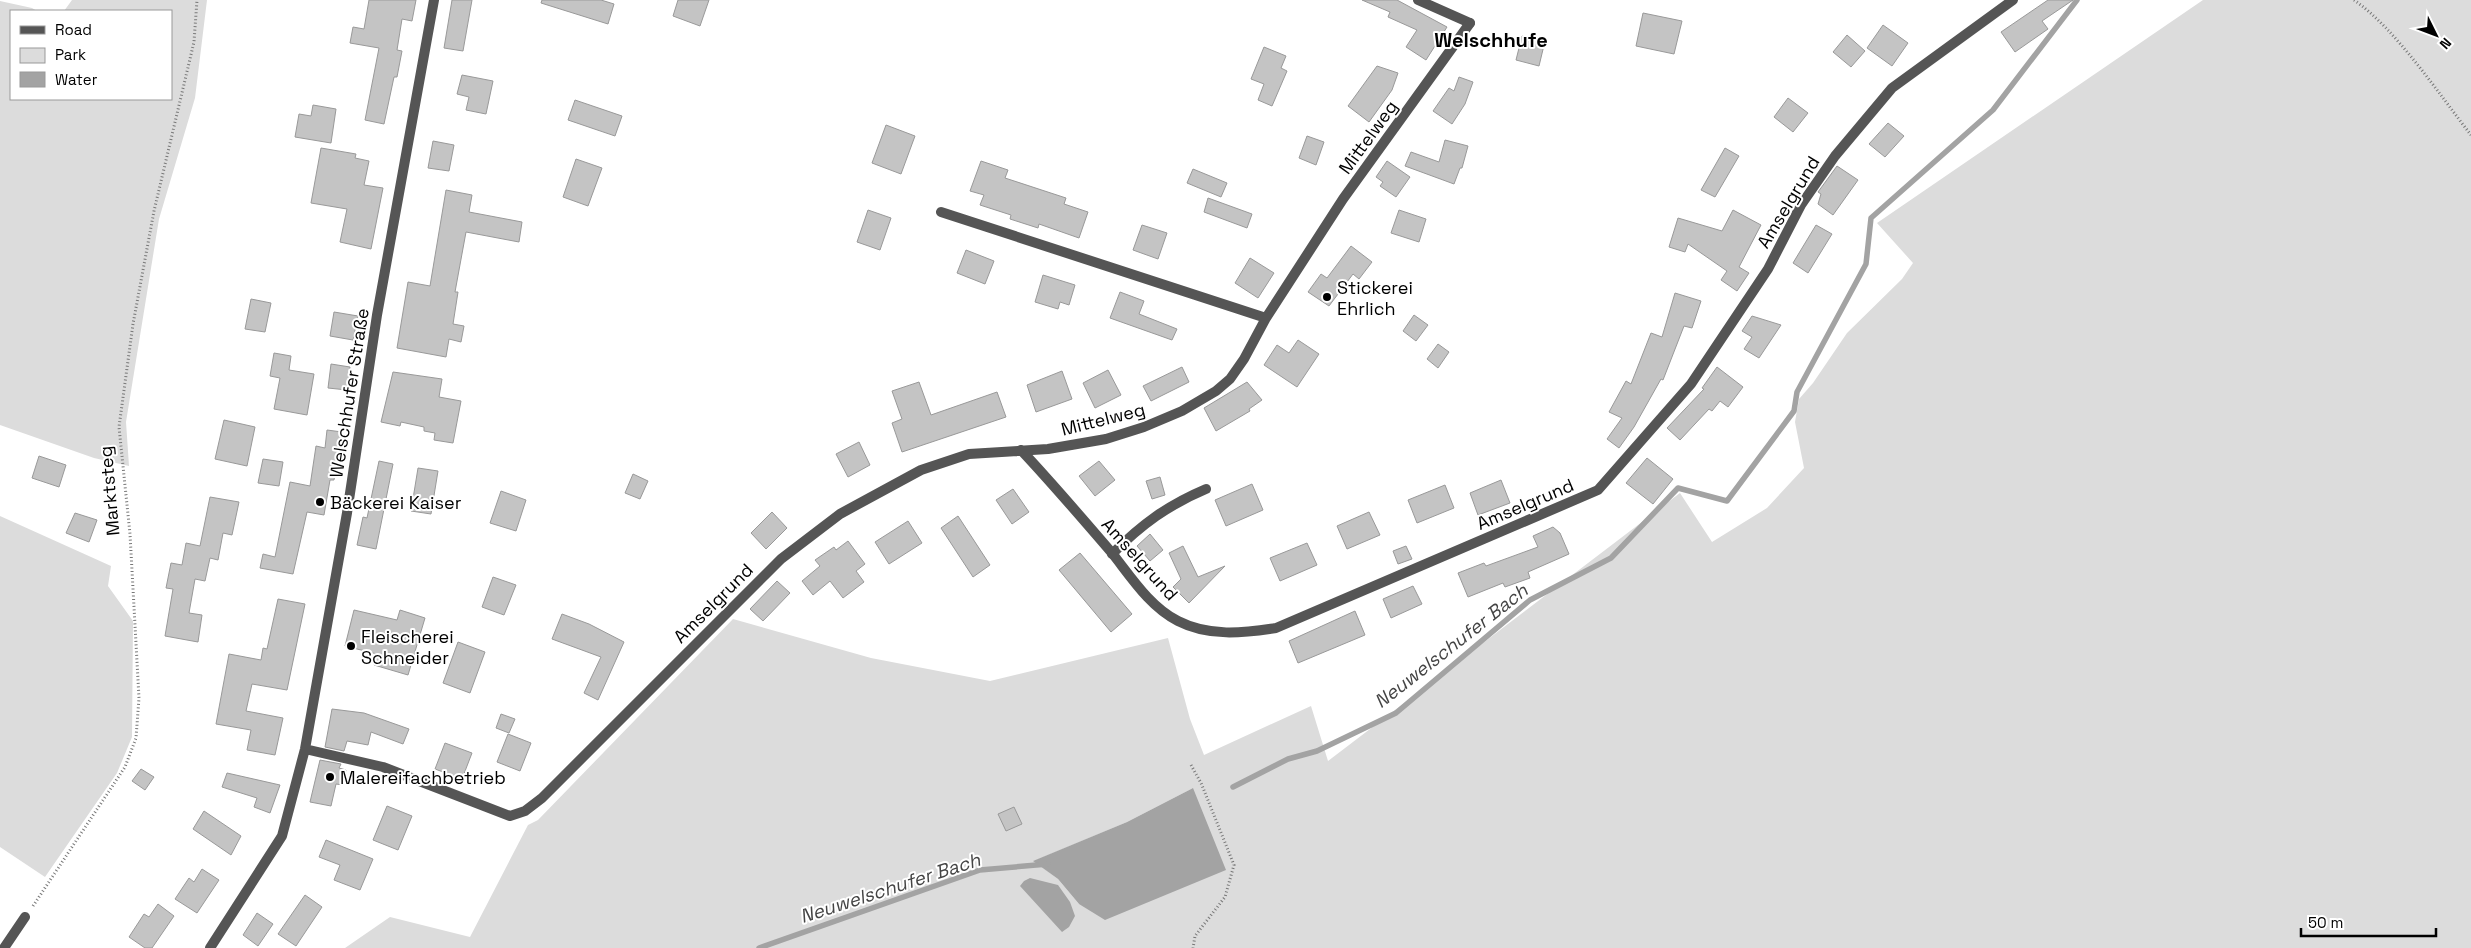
<svg xmlns="http://www.w3.org/2000/svg" width="2471" height="948" font-family="'Space Grotesk',sans-serif">
  <style>
    .green { fill: #dcdcdc; fill-rule: evenodd }
    .water { fill: #a3a3a3 }
    .lines { fill: none; stroke-linecap: round; stroke-linejoin: round }
    .stream { stroke: #a3a3a3; stroke-width: 5.5 }
    .building { fill: #c4c4c4; stroke: #999 }
    .path { stroke: #777; stroke-width: 3; stroke-dasharray: 1 2.5; stroke-linecap: butt }
    .lane { stroke: #555; stroke-width: 10 }
    .street { stroke: #555; stroke-width: 10 }
    .poi-dot { fill: #000; stroke: #fff; stroke-width: 2 }
    .labels { text-anchor: middle; dominant-baseline: central; stroke-width: 4; stroke-linejoin: round; paint-order: stroke }
    .street-label { font-size: 18px; fill: #000; stroke: #fff }
    .poi-label { font-size: 18px; fill: #000; stroke: #fff; text-anchor: start }
    .water-label { font-size: 19px; font-style: italic; fill: #444; stroke: #fff }
    .quarter-label { font-size: 20px; font-weight: bold; fill: #000; stroke: #fff }
  </style>
  <rect width="100%" height="100%" fill="#fff"/>
  <path class="green" d="M72,0H207L195,98L159,219L126,422L129,466L94,458L0,425V1L32,8L37,11H11V99H171V11H64Z
    M2203,0H2471V948H345L390,917L470,937L528,825L538,820L733,619L871,658L990,681L1168,638L1190,719L1204,755L1311,706L1328,761L1680,493L1712,542L1767,508L1804,468L1795,422L1799,399L1813,383L1847,333L1902,279L1913,263L1877,223ZM1193,788L1079,904L1058,879L1034,861L1127,822Z
    M0,516L111,566L108,586L133,621L132,737L117,773L45,877L0,847Z"/>
  <path class="water" d="M1193,788L1226,870L1105,920L1079,904L1058,879L1033,861L1127,822Z
    M1030,878L1058,885L1070,902L1075,916L1069,927L1062,932L1020,886L1024,881Z"/>
  <g class="lines">
    <path class="stream" d="M1233,787L1288,759L1317,751L1396,713L1530,600L1611,558L1678,488L1727,501L1794,411L1797,392L1866,264L1871,218L1993,110L2077,0
      M759,948L980,870L1048,864"/>
  </g>
  <path class="building" d="M369,0H416L412,21L402,19L397,50L402,51L397,77H394L384,124L365,120L379,48L350,43L353,27L364,29Z
    M452,0H472L463,51L444,48Z
    M542,0H601L614,4L608,24L541,3Z
    M678,0H709L700,26L673,16Z
    M1362,0H1397L1447,27L1426,60L1406,47L1417,30L1388,17L1390,12Z
    M2048,0H2073L2042,21L2048,29L2015,52L2001,32Z
    M1643,13L1682,21L1674,54L1636,46Z
    M1883,25L1908,43L1892,66L1867,48Z
    M1847,35L1865,51L1851,67L1833,52Z
    M1522,36L1545,41L1539,66L1516,60Z
    M1264,47L1286,56L1281,68L1287,71L1272,106L1258,100L1264,84L1251,79Z
    M1377,66L1398,73L1392,90L1369,122L1348,106Z
    M462,75L493,81L486,114L466,110L469,97L457,94Z
    M1459,77L1473,82L1465,104L1452,124L1433,111L1449,88L1454,91Z
    M1788,98L1808,113L1793,132L1774,117Z
    M575,100L622,116L615,136L568,120Z
    M313,105L336,109L331,143L295,137L299,114L311,116Z
    M1888,123L1904,136L1885,157L1869,144Z
    M886,125L915,136L901,174L872,163Z
    M1307,136L1324,142L1316,165L1299,158Z
    M1445,140L1468,146L1462,168H1460L1454,184L1405,166L1411,152L1439,162Z
    M433,141L454,145L449,171L428,168Z
    M321,148L356,154L355,158L369,161L364,185L383,188L371,249L340,242L347,209L311,203Z
    M1725,148L1739,156L1715,197L1701,190Z
    M576,159L602,168L588,206L563,197Z
    M981,161L1008,170L1005,178L1066,198L1064,204L1088,212L1079,238L1039,224L1038,228L1010,219L1011,215L980,205L984,195L970,191Z
    M1387,161L1410,177L1396,197L1380,186L1383,182L1376,177Z
    M1837,166L1858,180L1833,215L1818,204L1821,194L1818,192Z
    M1193,169L1227,183L1221,197L1187,183Z
    M446,190L472,195L469,212L522,222L519,242L466,232L455,292H458L453,324L464,326L461,342L449,339L446,357L397,348L408,282L430,286Z
    M1208,198L1252,214L1247,228L1204,212Z
    M868,210L891,218L880,250L857,242Z
    M1399,210L1426,219L1419,242L1391,233Z
    M1733,210L1761,225L1739,267L1749,273L1737,291L1721,280L1727,271L1688,244L1685,252L1669,247L1678,218L1722,231Z
    M1142,225L1167,233L1158,259L1133,250Z
    M1816,225L1832,234L1808,273L1793,263Z
    M1351,246L1372,262L1359,279L1353,274L1329,306L1308,292L1321,274L1327,278Z
    M966,250L994,261L985,284L957,273Z
    M1250,258L1274,273L1258,298L1235,283Z
    M1043,275L1075,285L1069,305L1060,302L1058,309L1035,302Z
    M1120,292L1144,301L1139,314L1177,329L1172,340L1110,318Z
    M1675,293L1701,301L1692,328L1684,326L1663,380L1661,379L1634,427L1619,448L1607,439L1622,418L1609,412L1626,381L1631,384L1651,333L1662,337Z
    M251,299L271,303L265,332L245,329Z
    M334,312L358,316L353,340L330,336Z
    M1414,315L1428,325L1416,341L1403,331Z
    M1752,316L1781,325L1759,358L1744,349L1752,337L1742,331Z
    M1298,340L1319,354L1297,387L1264,365L1277,345L1289,353Z
    M1438,344L1449,352L1438,368L1427,359Z
    M274,353L291,356L289,370L314,374L307,415L274,409L280,378L270,376Z
    M331,364L350,367L347,390L328,388Z
    M1182,367L1189,382L1151,401L1143,386Z
    M1717,367L1743,387L1728,407L1720,401L1712,411L1709,409L1680,440L1667,428L1704,389L1702,388Z
    M1108,370L1121,395L1095,408L1083,383Z
    M1062,371L1072,399L1036,412L1027,385Z
    M393,372L442,379L439,397L461,401L453,443L434,440L435,433L424,431V427L401,422L400,426L381,422Z
    M919,382L931,415L997,392L1006,417L902,452L892,423L902,419L892,391Z
    M1247,382L1262,400L1249,409L1250,411L1216,431L1204,408Z
    M224,420L255,427L247,466L215,459Z
    M327,430L342,432L334,480H330L324,515L307,512L293,574L260,568L263,554L275,557L290,482L310,486L316,446L325,448Z
    M859,442L870,465L848,477L836,454Z
    M39,456L66,465L59,487L32,478Z
    M1647,458L1673,479L1653,504L1626,483Z
    M263,459L283,462L279,486L258,483Z
    M379,461L393,464L376,549L357,545L363,517L367,518Z
    M1099,461L1115,480L1095,496L1079,476Z
    M418,468L438,471L431,514L411,511Z
    M633,474L648,481L640,499L625,493Z
    M1160,477L1165,495L1152,499L1146,481Z
    M1501,480L1510,503L1478,515L1470,493Z
    M1252,484L1263,510L1226,526L1215,500Z
    M1445,485L1454,508L1417,523L1408,500Z
    M1013,489L1029,512L1012,524L996,500Z
    M501,491L526,500L516,531L490,523Z
    M210,497L239,502L232,535L223,533L218,560L210,558L205,581L195,579L189,613L202,615L198,642L165,636L173,589L166,588L171,563L182,565L186,543L200,546Z
    M772,512L787,528L766,549L751,533Z
    M1369,512L1380,535L1347,549L1337,526Z
    M75,513L97,520L89,542L66,533Z
    M958,516L990,565L973,577L941,528Z
    M908,521L922,543L889,564L875,542Z
    M1553,527L1560,533L1569,554L1528,572L1530,578L1505,587L1503,583L1468,597L1458,573L1484,563L1486,566L1538,547L1533,536Z
    M1150,534L1163,550L1150,561L1137,546Z
    M848,541L865,564L856,571L864,582L843,598L830,581L813,595L802,581L820,566L815,560L834,547L836,550Z
    M1307,543L1317,565L1280,581L1270,558Z
    M1183,546L1198,577L1225,566L1189,603L1173,587L1181,579L1169,553Z
    M1406,546L1412,559L1398,564L1393,551Z
    M1080,553L1132,614L1111,632L1059,570Z
    M493,577L516,585L504,615L482,607Z
    M777,581L790,593L763,621L750,609Z
    M1413,586L1422,604L1391,618L1383,599Z
    M278,599L305,604L287,690L252,684L246,711L283,718L275,755L247,750L251,730L216,724L229,654L261,660L263,648L267,649Z
    M354,610L397,620L400,610L425,618L408,675L374,665L377,654L345,646Z
    M1355,611L1365,635L1298,663L1289,641Z
    M562,614L589,624L624,642L598,700L584,693L601,657L552,639Z
    M458,642L485,652L470,693L443,683Z
    M332,709L364,713L409,729L403,744L371,732L368,745L347,741L344,751L325,747Z
    M501,714L515,719L509,733L496,728Z
    M508,734L531,743L520,771L497,762Z
    M445,743L472,753L462,779L435,769Z
    M320,760L341,764L339,768L346,770L343,785L336,784L331,806L310,802Z
    M141,769L154,777L145,790L132,781Z
    M227,773L280,785L270,813L254,807L257,798L222,787Z
    M387,806L412,816L398,850L373,840Z
    M1014,807L1022,824L1006,831L998,814Z
    M204,811L241,836L231,855L193,829Z
    M326,840L373,859L360,890L334,880L340,865L319,857Z
    M202,869L219,880L197,913L175,899L189,878L194,882Z
    M305,895L322,907L296,946L278,934Z
    M158,904L174,916L152,948H145L129,937L144,914L149,917Z
    M257,913L273,924L258,946L243,935Z"/>
  <g class="lines">
    <path class="path" d="M2354,0C2395,28 2439,94 2471,135
      M1191,765L1201,783L1234,865L1225,897L1195,936L1193,948
      M33,906L125,767L136,738L139,698L130,534L119,427L133,324L154,211L194,42L197,0"/>
    <path class="lane" d="M1418,0L1470,23
      M1112,554C1142,524 1168,505 1206,489
      M4,948L25,917"/>
    <path class="street" d="M941,212L1266,318
      M1021,450C1052,483 1082,518 1112,553C1131,577 1150,607 1178,621C1209,637 1243,633 1276,628L1598,490L1691,384L1768,269L1801,205L1835,156L1892,88L2013,0
      M305,749L383,767L510,816L525,811L542,798L781,559L840,514L921,470L969,454L1048,449L1106,439L1144,427L1182,411L1216,391L1230,379L1244,359L1266,318L1343,199L1470,23
      M210,948L282,836L305,749L347,513L377,315L434,0"/>
  </g>
  <g class="poi-dot">
    <circle cx="1327" cy="297" r="5"/>
    <circle cx="320" cy="502" r="5"/>
    <circle cx="351" cy="646" r="5"/>
    <circle cx="330" cy="777" r="5"/>
  </g>
  <g class="labels">
    <g class="street-label">
      <text transform="translate(1368 137) rotate(-54)">Mittelweg</text>
      <text transform="translate(1788 202) rotate(-59)">Amselgrund</text>
      <text transform="translate(349 393) rotate(-81)">Welschhufer Straße</text>
      <text transform="translate(1103 419) rotate(-14)">Mittelweg</text>
      <text transform="translate(109 491) rotate(-95)">Marktsteg</text>
      <text transform="translate(1525 504) rotate(-23)">Amselgrund</text>
      <text transform="translate(1140 559) rotate(48)">Amselgrund</text>
      <text transform="translate(713 603) rotate(-45)">Amselgrund</text>
    </g>
    <g class="poi-label">
      <text x="1337" y="287">Stickerei<tspan x="1337" dy="21">Ehrlich</tspan></text>
      <text x="330" y="502">Bäckerei Kaiser</text>
      <text x="361" y="636">Fleischerei<tspan x="361" dy="21">Schneider</tspan></text>
      <text x="340" y="777">Malereifachbetrieb</text>
    </g>
    <g class="water-label">
      <text transform="translate(1451 646) rotate(-38)">Neuwelschufer Bach</text>
      <text transform="translate(890 888) rotate(-18)">Neuwelschufer Bach</text>
    </g>
    <g class="quarter-label">
      <text x="1491" y="40">Welschhufe</text>
    </g>
  </g>
  <rect x="10" y="10" width="162" height="90" fill="#ffffff" stroke="#999999"/>
  <rect x="20" y="26" width="25" height="8" fill="#555555" stroke="#999999"/>
  <text x="55" y="35" font-size="15" fill="#000000">Road</text>
  <rect x="20" y="48" width="25" height="15" fill="#dcdcdc" stroke="#999999"/>
  <text x="55" y="60" font-size="15" fill="#000000">Park</text>
  <rect x="20" y="72" width="25" height="15" fill="#a3a3a3" stroke="#999999"/>
  <text x="55" y="85" font-size="15" fill="#000000">Water</text>
  <g transform="translate(2436 35) rotate(132)" stroke="#ffffff" stroke-width="4" paint-order="stroke">
  <path d="M0-4L9 19L0 12L-9 19Z" fill="#000000"/>
  <text y="-8" font-size="14" font-weight="bold" text-anchor="middle" fill="#000000">N</text>
  </g>
  <path d="M2301 928v8h135v-8" fill="none" stroke="#000000" stroke-width="2.5"/>
  <text x="2308" y="928" font-size="15" fill="#000000" stroke="#ffffff" stroke-width="4" paint-order="stroke">50 m</text>
</svg>
